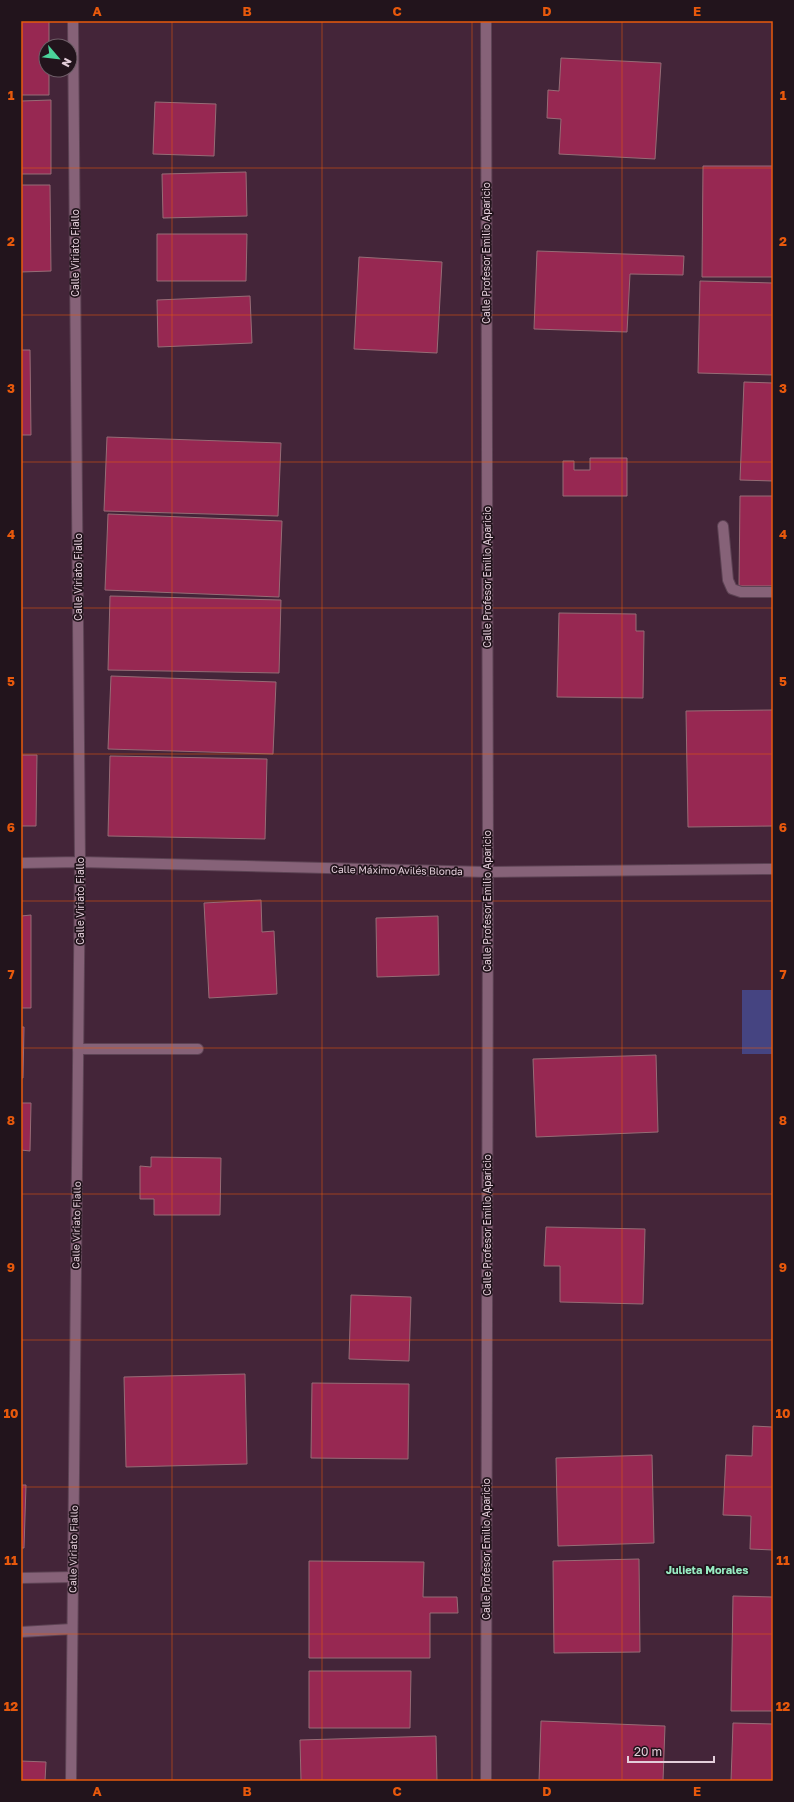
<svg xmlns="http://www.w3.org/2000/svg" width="794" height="1802" font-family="'Golos Text',sans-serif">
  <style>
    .green { fill: #454481 }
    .building { fill: #972852; stroke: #966c76 }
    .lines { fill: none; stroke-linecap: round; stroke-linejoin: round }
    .lane-casing { stroke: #5d4354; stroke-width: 12 }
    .street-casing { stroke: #5d4354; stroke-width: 12 }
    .lane { stroke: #866278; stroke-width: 10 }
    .street { stroke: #866278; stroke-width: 10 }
    .grid { fill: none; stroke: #e8590c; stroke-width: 1; stroke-opacity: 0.55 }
    .labels { text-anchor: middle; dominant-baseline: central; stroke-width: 3.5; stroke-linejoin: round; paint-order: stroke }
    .street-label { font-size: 10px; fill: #e3ceda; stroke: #22141c }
    .neighbourhood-label { font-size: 11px; font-weight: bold; fill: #98ecc3; stroke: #22141c }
    .neatline { fill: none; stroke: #e8590c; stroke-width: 1.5 }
    .grid-label { font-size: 13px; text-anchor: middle; font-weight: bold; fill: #e8590c }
  </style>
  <rect width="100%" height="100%" fill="#442539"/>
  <path class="green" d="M742,990H773V1054H742Z"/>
  <path class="building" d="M21,21H49V46H46V70H49V95H21Z
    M561,58L661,63L655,159L559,154L561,119L547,118L548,90L559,91Z
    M51,100V174H21V101Z
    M155,102L216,104L214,156L153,154Z
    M703,166H773V277H702Z
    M246,172L247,216L163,218L162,174Z
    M21,185H50L51,271L21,272Z
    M157,234H247L246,281H157Z
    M537,251L684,256L683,275L630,274L627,332L534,329Z
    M359,257L442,262L437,353L354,349Z
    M700,281L773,283V375L698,373Z
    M250,296L252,343L158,347L157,300Z
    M21,350H30L31,435H21Z
    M744,382L773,383V481L740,480Z
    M107,437L281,443L278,516L104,511Z
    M590,458H627V496H563V461H574V470H590Z
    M740,496H773V586H739Z
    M108,514L282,521L279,597L105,590Z
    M110,596L281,600L279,673L108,670Z
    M559,613L636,614V631H644L643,698L557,697Z
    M111,676L276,682L273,754L108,749Z
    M773,710V826L688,827L686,711Z
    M21,755H37L36,826H21Z
    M110,756L267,759L265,839L108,836Z
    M261,900L262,932L274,931L277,994L209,998L204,903Z
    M31,915V1008H21V916Z
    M438,916L439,975L377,977L376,918Z
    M21,1027H24L23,1078H21Z
    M656,1055L658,1132L536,1137L533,1059Z
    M21,1103H31L30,1151L21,1150Z
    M151,1157L221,1158L220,1215H154V1199H140V1166L151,1167Z
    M546,1227L645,1229L643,1304L560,1302V1266H544Z
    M351,1295L411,1297L409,1361L349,1359Z
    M245,1374L247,1464L126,1467L124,1377Z
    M312,1383L409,1384L408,1459L311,1458Z
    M753,1426L773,1427V1550L750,1549L751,1516L723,1515L726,1455L752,1456Z
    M652,1455L654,1543L558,1546L556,1458Z
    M21,1485H26L24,1548H21Z
    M639,1559L640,1652L554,1653L553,1561Z
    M309,1561L424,1562L423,1597H457L458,1613H430V1658H309Z
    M733,1596L773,1597V1711H731Z
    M309,1671H411L410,1728H309Z
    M541,1721L665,1726L663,1781H539Z
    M733,1723L773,1724V1781H731Z
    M436,1736L437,1781H301L300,1740Z
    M21,1761L46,1762L45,1781H21Z"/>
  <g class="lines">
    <g class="lane-casing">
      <path id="lane" d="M723,526L728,580L732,589L741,592H773
        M78,1049H198
        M21,1578L73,1577
        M21,1632L72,1629"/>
    </g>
    <g class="street-casing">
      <path id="street" d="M486,21L488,872L486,1781
        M21,863L80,862L488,872L773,869
        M71,1781L80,862L73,21"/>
    </g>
    <use href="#lane" class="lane"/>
    <use href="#street" class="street"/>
  </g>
  <path class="grid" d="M172,21V1781M322,21V1781M472,21V1781M622,21V1781M21,168H773M21,315H773M21,462H773M21,608H773M21,754H773M21,901H773M21,1048H773M21,1194H773M21,1340H773M21,1487H773M21,1634H773"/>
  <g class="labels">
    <g class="street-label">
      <text transform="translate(75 253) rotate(-90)">Calle Viriato Fiallo</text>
      <text transform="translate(486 253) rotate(-90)">Calle Profesor Emilio Aparicio</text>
      <text transform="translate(78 577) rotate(-90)">Calle Viriato Fiallo</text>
      <text transform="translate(487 577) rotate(-90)">Calle Profesor Emilio Aparicio</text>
      <text transform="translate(397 870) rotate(1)">Calle Máximo Avilés Blonda</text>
      <text transform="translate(80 901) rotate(-90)">Calle Viriato Fiallo</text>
      <text transform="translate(487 901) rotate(-90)">Calle Profesor Emilio Aparicio</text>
      <text transform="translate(76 1225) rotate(-89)">Calle Viriato Fiallo</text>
      <text transform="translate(487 1225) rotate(-90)">Calle Profesor Emilio Aparicio</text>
      <text transform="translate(73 1549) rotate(-89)">Calle Viriato Fiallo</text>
      <text transform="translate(486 1549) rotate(-90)">Calle Profesor Emilio Aparicio</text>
    </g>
    <g class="neighbourhood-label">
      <text x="707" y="1569">Julieta Morales</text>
    </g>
  </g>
  <rect width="794" height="1802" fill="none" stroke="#22141c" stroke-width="44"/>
  <g transform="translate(58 58) rotate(118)"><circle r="19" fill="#22141c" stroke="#6f5e68"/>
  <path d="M0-3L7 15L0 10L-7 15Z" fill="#4bd49b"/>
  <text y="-6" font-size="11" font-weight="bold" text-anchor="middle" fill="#e3ceda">N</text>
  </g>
  <path d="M628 1756v6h86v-6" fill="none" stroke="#e3ceda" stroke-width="2"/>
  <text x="634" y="1756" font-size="12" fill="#e3ceda" stroke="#22141c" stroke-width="3" paint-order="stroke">20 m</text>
  <rect x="22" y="22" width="750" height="1758" class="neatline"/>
  <g class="grid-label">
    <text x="97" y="16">A</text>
    <text x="247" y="16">B</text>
    <text x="397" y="16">C</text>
    <text x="547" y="16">D</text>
    <text x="697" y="16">E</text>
    <text x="11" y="100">1</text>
    <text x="783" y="100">1</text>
    <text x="11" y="246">2</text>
    <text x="783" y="246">2</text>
    <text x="11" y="393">3</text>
    <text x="783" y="393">3</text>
    <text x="11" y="539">4</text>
    <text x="783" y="539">4</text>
    <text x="11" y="686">5</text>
    <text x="783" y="686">5</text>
    <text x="11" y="832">6</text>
    <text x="783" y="832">6</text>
    <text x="11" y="979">7</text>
    <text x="783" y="979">7</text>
    <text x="11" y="1125">8</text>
    <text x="783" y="1125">8</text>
    <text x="11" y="1272">9</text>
    <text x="783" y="1272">9</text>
    <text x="11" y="1418">10</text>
    <text x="783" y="1418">10</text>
    <text x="11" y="1565">11</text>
    <text x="783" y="1565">11</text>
    <text x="11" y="1711">12</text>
    <text x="783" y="1711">12</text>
    <text x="97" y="1796">A</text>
    <text x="247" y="1796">B</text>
    <text x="397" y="1796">C</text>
    <text x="547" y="1796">D</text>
    <text x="697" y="1796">E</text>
  </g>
</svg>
